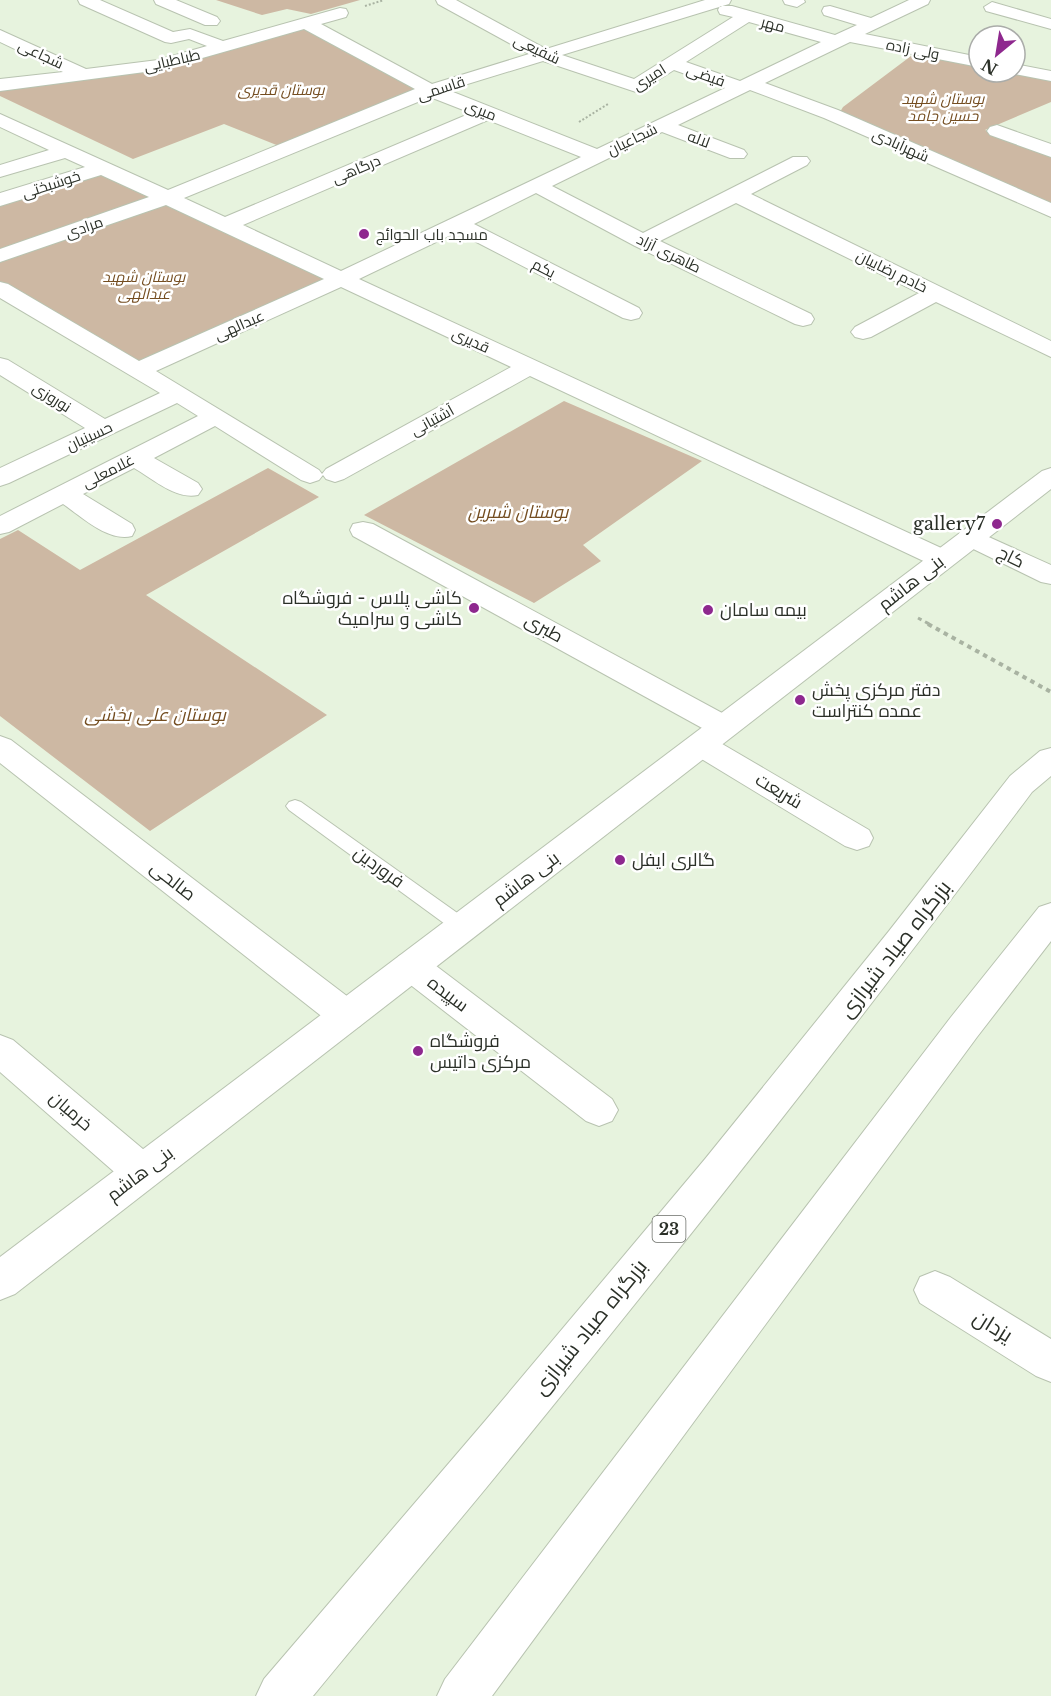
<svg xmlns="http://www.w3.org/2000/svg" width="1051" height="1696" font-family="'Libre Baskerville',Cairo,serif">
  <style>
    .green { fill: #cdb8a3 }
    .lines { fill: none; stroke-linecap: round; stroke-linejoin: round }
    .lane-casing { stroke: #b8c3b0; stroke-width: 2 }
    .street-casing { stroke: #b8c3b0; stroke-width: 2 }
    .secondary-casing { stroke: #b8c3b0; stroke-width: 2 }
    .highway-casing { stroke: #b8c3b0; stroke-width: 2 }
    .path-far2 { stroke: #a9b3a2; stroke-width: 2; stroke-dasharray: 2 2; stroke-linecap: butt }
    .path-far1 { stroke: #a9b3a2; stroke-width: 3; stroke-dasharray: 4 4; stroke-linecap: butt }
    .path { stroke: #a9b3a2; stroke-width: 4; stroke-dasharray: 4.5 4.5; stroke-linecap: butt }
    .lane { fill: #fff; fill-rule: evenodd }
    .street { fill: #fff; fill-rule: evenodd }
    .secondary { fill: #fff; fill-rule: evenodd }
    .highway { fill: #fff; fill-rule: evenodd }
    .poi-dot { fill: #8e288e; stroke: #fff; stroke-width: 2 }
    .labels { text-anchor: middle; dominant-baseline: central; stroke-width: 5; stroke-linejoin: round; paint-order: stroke }
    .far-street-label { font-size: 15px; fill: #2b3028; stroke: #fff }
    .far-park-label { font-size: 15px; font-style: italic; fill: #744d20; stroke: #fff }
    .far-poi-label { font-size: 15px; fill: #2b3028; stroke: #fff; text-anchor: start }
    .shield { fill: #fff; stroke: #6b6e68; stroke-width: 1.5 }
    .shield-label { font-size: 16px; font-weight: bold; fill: #2b3028 }
    .park-label { font-size: 18px; font-style: italic; fill: #744d20; stroke: #fff }
    .poi-label { font-size: 18px; fill: #2b3028; stroke: #fff; text-anchor: start }
    .street-label { font-size: 18px; fill: #2b3028; stroke: #fff }
    .near-street-label { font-size: 21px; fill: #2b3028; stroke: #fff }
  </style>
  <rect width="100%" height="100%" fill="#e7f3de"/>
  <path class="green" d="M216,0H360L311,14L287,9L262,15Z
    M292,30H310L420,91L279,146L224,124L133,159L0,96V88L165,67Z
    M915,53L979,66V72H1011L1051,80V102L985,130L1051,155V204L840,112L843,107Z
    M100,173L154,198L0,251V205Z
    M167,202L331,278L138,365L0,283V260Z
    M564,401L702,461L583,545L601,561L534,603L364,515Z
    M268,468L319,497L146,595L327,715L150,831L0,716V539L18,530L80,570Z"/>
  <g class="lines">
    <g class="lane-casing">
      <path id="lane" d="M295,800L301,802L470,922L472,927L470,932L463,934L456,932L289,810L286,806L289,802Z"/>
    </g>
    <g class="street-casing">
      <path id="street" d="M78,0H100L173,32L190,29L223,41L340,8L346,9L348,13L346,17L321,24L432,84L529,54L438,4L436,0H456L546,49L705,0H731L729,4L562,55L634,79L733,17L720,14L718,10L720,6H732L835,35L857,25L824,15L822,11L824,7L830,6L871,18L909,0H930L928,4L865,34L979,57V67L850,42L765,83L838,110L1051,203V217L824,118L750,90L678,125L744,150L747,154L744,158H730L662,132L552,186L643,233L793,157H807L810,161L807,165L751,194L1051,341V357L936,302L871,337L863,339L855,337L851,332L855,327L919,293L736,203L660,241L811,314L814,319L811,324L803,326L795,324L635,246L536,193L474,224L639,308L642,313L639,318L631,320L623,318L457,232L359,279L952,553L956,559L952,565L942,567L932,565L530,376L344,479L335,482L326,479L323,475L319,480L310,483L301,480L215,426L154,458L198,483L202,489L198,495C176,500 153,479 134,468L83,494L132,524L135,530L132,536C108,542 82,517 63,504L9,532L0,534V516L198,416L177,403L9,483L0,486V468L85,428L0,375V358L8,360L105,419L160,393L0,298V282L8,284L139,361L324,279L166,205L0,262V249L149,197L101,175L0,206V193L85,167L65,158L0,177V165L49,150L0,127V114L168,190L415,89L304,29L160,70L0,91V79L63,72L0,42V30L86,69L158,60L207,46L189,39L171,43L165,42L80,4ZM749,22L821,42L740,81L686,62ZM543,61L636,92L642,90L674,70L725,88L597,149L448,90ZM430,97L471,113L225,217L184,198ZM488,120L581,157L341,271L243,225ZM341,287L511,367L326,469L322,474L319,470L156,371Z
        M154,0H176L217,17L220,21L217,25H205L156,4Z
        M783,0H804L805,2L797,7L785,4Z
        M992,2L1051,19V29L986,11L984,7Z
        M1015,64L1051,71V81L1009,73L1015,72Z
        M997,125L1051,144V157L990,135L987,131L990,127Z
        M363,522L373,524L735,720L739,727L735,734L724,737L713,734L353,536L350,530L353,524Z
        M971,529L1051,565V584L1041,582L961,543L957,537L961,531Z
        M701,735L712,738L869,830L873,838L869,846L857,850L845,846L690,752L685,745L690,738Z
        M0,736L11,740L360,1006L365,1016L360,1026L347,1030L334,1026L0,763Z
        M411,952L423,956L612,1099L618,1110L612,1121L599,1126L586,1121L399,976L393,966L399,956Z
        M0,1035L13,1040L156,1160L162,1172L156,1184L142,1189L128,1184L0,1072Z
        M935,1271L950,1277L1051,1339V1382L1036,1376L920,1303L914,1290L920,1277Z"/>
    </g>
    <g class="secondary-casing">
      <path id="secondary" d="M1051,468V489L15,1294L0,1300V1257L1042,471Z"/>
    </g>
    <g class="highway-casing">
      <path id="highway" d="M1051,748V776L1032,792C865,1015 693,1234 517,1450C450,1533 380,1614 313,1696H256L264,1679L485,1421L705,1159L889,931L1010,776L1040,751Z
        M1051,903V941L977,1037L492,1696H437L445,1679L951,1017L1039,907Z"/>
    </g>
    <path class="path-far2" d="M365,6L384,0
      M579,122L608,104"/>
    <path class="path-far1" d="M918,618L931,625"/>
    <path class="path" d="M928,624L1051,692"/>
    <use href="#lane" class="lane"/>
    <use href="#street" class="street"/>
    <use href="#secondary" class="secondary"/>
    <use href="#highway" class="highway"/>
  </g>
  <g class="poi-dot">
    <circle cx="364" cy="234" r="6"/>
    <circle cx="997" cy="524" r="6"/>
    <circle cx="474" cy="608" r="6"/>
    <circle cx="708" cy="610" r="6"/>
    <circle cx="800" cy="700" r="6"/>
    <circle cx="620" cy="860" r="6"/>
    <circle cx="418" cy="1051" r="6"/>
  </g>
  <g class="labels">
    <g class="far-street-label">
      <text transform="translate(773 24) rotate(15)">مهر</text>
      <text transform="translate(537 49) rotate(25)">شفیعی</text>
      <text transform="translate(913 49) rotate(11)">ولی زاده</text>
      <text transform="translate(41 54) rotate(25)">شجاعی</text>
      <text transform="translate(172 60) rotate(-13)">طباطبایی</text>
      <text transform="translate(706 75) rotate(20)">فیضی</text>
      <text transform="translate(649 77) rotate(-32)">امیری</text>
      <text transform="translate(441 88) rotate(-18)">قاسمی</text>
      <text transform="translate(481 110) rotate(21)">میری</text>
      <text transform="translate(632 139) rotate(-26)">شجاعیان</text>
      <text transform="translate(699 139) rotate(20)">لاله</text>
      <text transform="translate(901 145) rotate(24)">شهرآبادی</text>
      <text transform="translate(356 169) rotate(-23)">درگاهی</text>
      <text transform="translate(51 184) rotate(-18)">خوشبختی</text>
      <text transform="translate(84 227) rotate(-19)">مرادی</text>
      <text transform="translate(669 253) rotate(26)">طاهری آزاد</text>
      <text transform="translate(544 268) rotate(27)">یکم</text>
      <text transform="translate(892 271) rotate(26)">خادم رضاییان</text>
      <text transform="translate(239 325) rotate(-24)">عبدالهی</text>
      <text transform="translate(471 340) rotate(25)">قدیری</text>
      <text transform="translate(52 397) rotate(32)">نوروزی</text>
      <text transform="translate(432 420) rotate(-29)">آشتیانی</text>
      <text transform="translate(89 436) rotate(-25)">حسینیان</text>
      <text transform="translate(108 471) rotate(-27)">غلامعلی</text>
    </g>
    <g class="far-park-label">
      <text x="281" y="89">بوستان قدیری</text>
      <text x="943" y="98">بوستان شهید<tspan x="943" dy="17">حسین جامد</tspan></text>
      <text x="144" y="276">بوستان شهید<tspan x="144" dy="17">عبدالهی</tspan></text>
    </g>
    <g class="far-poi-label">
      <text x="376" y="234">مسجد باب الحوائج</text>
    </g>
    <rect class="shield" x="652.5" y="1216" width="33" height="26" rx="4.5"/>
    <g class="shield-label">
      <text x="669" y="1229">23</text>
    </g>
    <g class="park-label">
      <text x="518" y="512">بوستان شیرین</text>
      <text x="155" y="715">بوستان علی بخشی</text>
    </g>
    <g class="poi-label">
      <text x="985" y="524" text-anchor="end">gallery7</text>
      <text x="462" y="598" text-anchor="end">کاشی پلاس - فروشگاه<tspan x="462" dy="21">کاشی و سرامیک</tspan></text>
      <text x="720" y="610">بیمه سامان</text>
      <text x="812" y="690">دفتر مرکزی پخش<tspan x="812" dy="21">عمده کنتراست</tspan></text>
      <text x="632" y="860">گالری ایفل</text>
      <text x="430" y="1041">فروشگاه<tspan x="430" dy="21">مرکزی داتیس</tspan></text>
    </g>
    <g class="street-label">
      <text transform="translate(1011 557) rotate(26)">کاج</text>
      <text transform="translate(911 583) rotate(-38)">بنی هاشم</text>
      <text transform="translate(544 628) rotate(29)">طبری</text>
      <text transform="translate(779 791) rotate(31)">شریعت</text>
      <text transform="translate(379 867) rotate(36)">فروردین</text>
      <text transform="translate(526 879) rotate(-37)">بنی هاشم</text>
      <text transform="translate(173 881) rotate(38)">صالحی</text>
      <text transform="translate(448 994) rotate(37)">سپیده</text>
      <text transform="translate(71 1111) rotate(41)">خرمیان</text>
      <text transform="translate(140 1174) rotate(-37)">بنی هاشم</text>
    </g>
    <g class="near-street-label">
      <text transform="translate(895 949) rotate(-52)">بزرگراه صیاد شیرازی</text>
      <text transform="translate(993 1326) rotate(32)">یزدان</text>
      <text transform="translate(590 1327) rotate(-51)">بزرگراه صیاد شیرازی</text>
    </g>
  </g>
  <g transform="translate(997 54) rotate(210)"><circle r="28" fill="#ffffff" stroke="#aaaca9" stroke-width="1.5"/>
  <path d="M0-4.5L10 22L0 15L-10 22Z" fill="#8e288e"/>
  <text y="-9" font-size="16" font-weight="bold" text-anchor="middle" fill="#2b3028">N</text>
  </g>
</svg>
